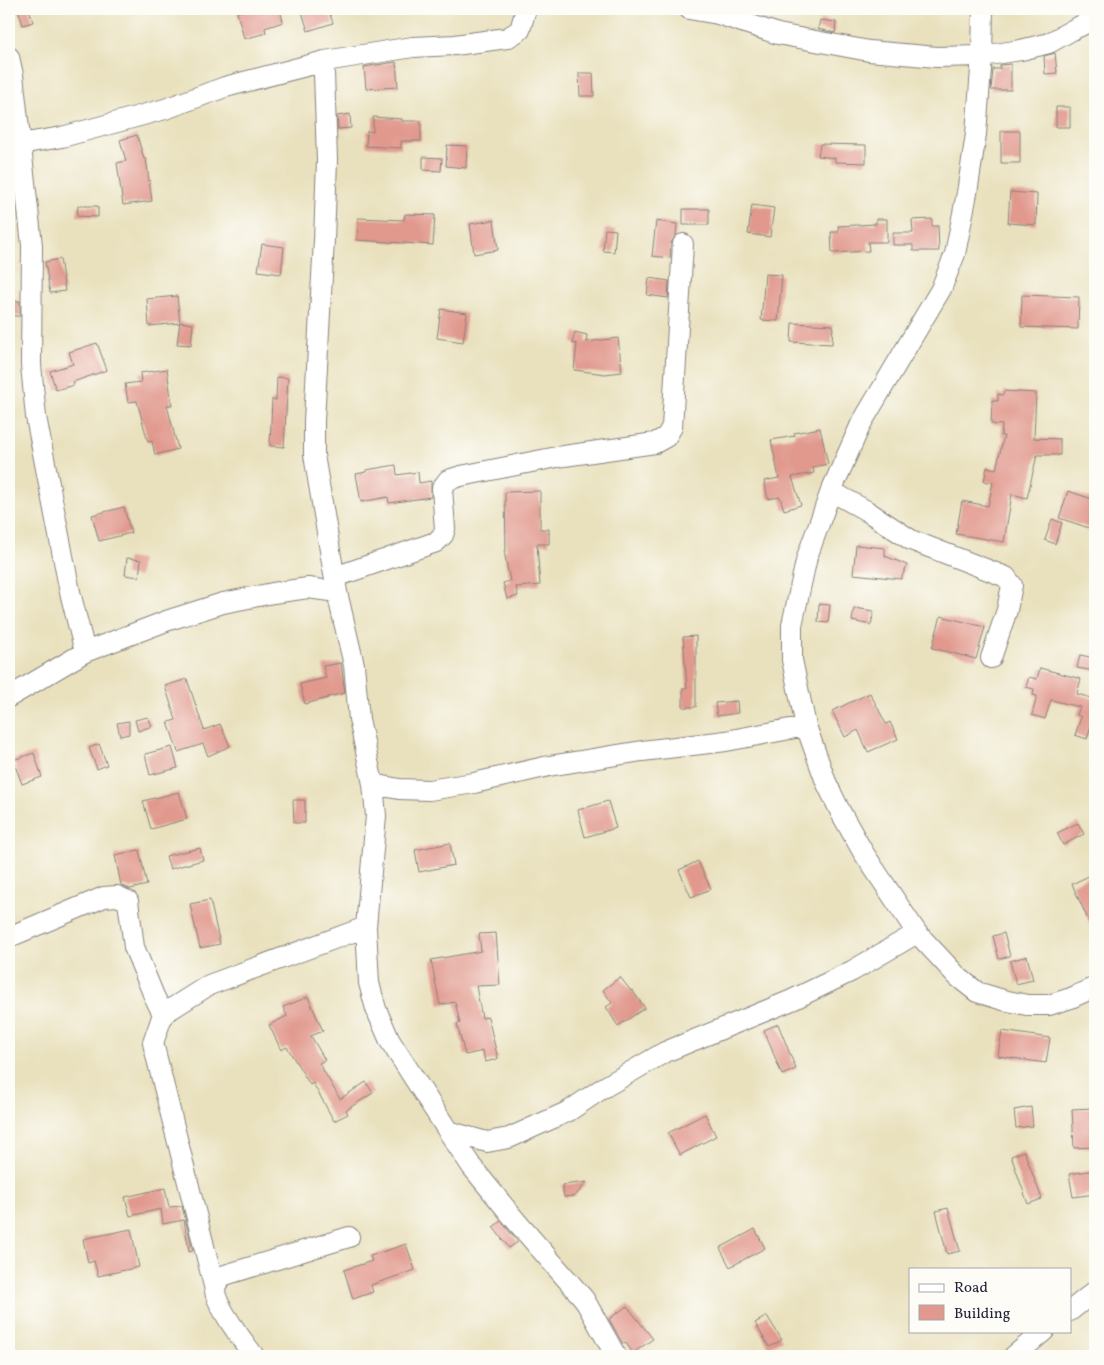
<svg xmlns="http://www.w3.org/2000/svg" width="1104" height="1365" font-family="Vollkorn,serif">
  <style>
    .building { fill: #e1988d }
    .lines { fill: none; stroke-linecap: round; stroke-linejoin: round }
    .minor-casing { stroke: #86827c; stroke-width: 22 }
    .minor { stroke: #fff; stroke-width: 20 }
  </style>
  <rect width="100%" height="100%" fill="#fdfcf7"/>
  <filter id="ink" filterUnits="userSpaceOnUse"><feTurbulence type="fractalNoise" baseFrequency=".02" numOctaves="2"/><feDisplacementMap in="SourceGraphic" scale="10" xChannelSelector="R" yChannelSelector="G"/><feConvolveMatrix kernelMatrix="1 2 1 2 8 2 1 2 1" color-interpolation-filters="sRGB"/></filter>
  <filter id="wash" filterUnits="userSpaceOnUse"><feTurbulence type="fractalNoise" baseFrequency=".0096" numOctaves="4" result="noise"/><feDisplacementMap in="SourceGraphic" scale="20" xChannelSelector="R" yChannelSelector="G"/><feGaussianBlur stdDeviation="1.12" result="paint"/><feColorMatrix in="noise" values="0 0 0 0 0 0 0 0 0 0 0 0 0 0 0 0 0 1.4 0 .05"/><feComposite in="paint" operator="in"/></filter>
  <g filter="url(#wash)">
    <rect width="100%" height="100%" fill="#e9e1be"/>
    <g id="blocks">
      <path class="building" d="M18,9H29L33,22L23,25Z
        M250,9H280L283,22L265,28L266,33L244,39L237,12Z
        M301,9H328L333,23L308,31Z
        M820,20L836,22L835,33L818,29Z
        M1055,53L1057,73L1045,74L1044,56Z
        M396,62L398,87L366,89L364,67Z
        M1011,64V90H991L993,69H1000V65Z
        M579,73H593L594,96H580Z
        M1056,107H1070V127H1056Z
        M350,114L351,128L338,129L337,116Z
        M373,117L402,119V121H421V141H401V148L366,146L367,131L373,132Z
        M1001,131H1020V163H1001Z
        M137,135L144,159H146L152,201L123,205L117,163L126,161L120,140Z
        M820,144L866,145V163L835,162V158L818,156Z
        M447,145L467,146L466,168L446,166Z
        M423,157L442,158L441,171L423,170Z
        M1010,192L1037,194L1036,225L1008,223Z
        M752,205L774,208L770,237L748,234Z
        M78,206H98V217L77,216Z
        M683,209H709V225H683Z
        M405,214L435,215L433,245L357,240L358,218L404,220Z
        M876,219H887V242H868L869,251L832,253L831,232H839L838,226L876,224Z
        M932,219V226H938L939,251H913V245H893V233H913L912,220Z
        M494,220L498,250L474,254L470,224Z
        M656,221L677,224L676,235L671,243L670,258L652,256Z
        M605,229L616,230L614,252L603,251Z
        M262,244L284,247L281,274L258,271Z
        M60,259L65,291L50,293L45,262Z
        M765,274L782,275L778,321L761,320Z
        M649,278L669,281L668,298L647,295Z
        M1022,295L1079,297L1078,329L1021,327Z
        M177,296L180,323L149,326L147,299Z
        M9,301H20V316H9Z
        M441,309L467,313L463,342L437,338Z
        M180,322L193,324L191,345L177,344Z
        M792,323L833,325L832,344L791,342Z
        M575,332L587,335L586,342L618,338L622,372L605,374L574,370L577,344L572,343Z
        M97,343L107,370L73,382L74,385L56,390L50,371L73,364L69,352Z
        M167,369L172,405H167L178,449L155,455L152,441L148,442L137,401L128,402L125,384L141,382L140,373Z
        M277,377L288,378L284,447L270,446L272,399L276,400Z
        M1004,391L1036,393L1034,438L1060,439V455H1037L1027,498L1012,494L1004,542L956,534L962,501L988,506L993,483L984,481L987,467L996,469L1004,436H1001L1002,425L991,424L992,400L998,401V394L1003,395Z
        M820,428L828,464L813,467L814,473L792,477L801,505L784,510L780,497L768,499L764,481L779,478L771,440L795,436L794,433Z
        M396,465L397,475L418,472L419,483L431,481V497L389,503L388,497L361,502L356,474L366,472V470Z
        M540,491V529H549V544H537L540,585L516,587L518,596L507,599L503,583L510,581L504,551H506L505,492Z
        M1068,491L1095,500V511L1089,528L1059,518Z
        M124,507L131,533L99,541L92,515Z
        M1052,519L1062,523L1055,544L1045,540Z
        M856,545L885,548V556L907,565L901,579L853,574Z
        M127,558L141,560L139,577L125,575Z
        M819,604L830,605L828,623L818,622Z
        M854,608L874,611L871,625L852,621Z
        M941,616L985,627L976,659L932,648Z
        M696,636V707H683V688H687L683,637Z
        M1080,655L1095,658V671L1077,668Z
        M341,663L345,693L328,697V698L305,704L300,684L326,678L323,666Z
        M1040,668L1081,679L1077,694L1095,699V712L1087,739L1075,735L1081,717L1077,715L1080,707L1051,700L1045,719L1032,715L1037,696L1033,695L1034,689L1026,687L1029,677L1037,679Z
        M187,679L204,730L220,724L230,746L208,756L203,744L178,752L168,722L176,720L165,686Z
        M870,693L886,724L890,722L898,739L868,752L858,730L845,737L832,711Z
        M737,701L738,713L717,716L715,703Z
        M148,717L152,726L138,731L135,720Z
        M129,721V734L120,736L117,723Z
        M99,744L107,765L97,769L89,748Z
        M172,747L178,768L150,775L145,754Z
        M34,753L42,777L22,784L13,760Z
        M179,792L187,819L151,829L143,801Z
        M293,800H305V823H294Z
        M608,801L616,828L585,837L578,810Z
        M1078,823L1084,834L1063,845L1057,833Z
        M450,843L454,865L419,872L415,850Z
        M200,848L203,860L170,869L166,856Z
        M139,850L147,885L130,889L121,885L115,855Z
        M698,861L711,889L691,897L679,870Z
        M1095,873V935L1072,884Z
        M210,900L220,944L200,948L190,904Z
        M496,933L500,985L476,986L482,1018L488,1017L498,1059L485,1062L483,1051L465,1055L457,1024L460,1023L455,1002L440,1005L431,960L481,951L479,934Z
        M1004,933L1010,956L999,959L993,936Z
        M1027,956L1033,980L1016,984L1010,961Z
        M620,977L631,991L632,990L645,1008L618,1026L606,1007L612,1003L603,990Z
        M308,997L323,1031L311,1036L325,1060L319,1063L340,1099L366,1082L373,1093L346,1110L348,1114L334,1121L313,1083L310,1085L287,1047L281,1050L269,1025L287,1016L283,1007Z
        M778,1024L796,1069L782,1075L764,1030Z
        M1002,1031L1050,1038L1046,1063L998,1056Z
        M1031,1107L1033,1126L1016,1128L1014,1110Z
        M1095,1108V1147L1074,1148L1072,1109Z
        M705,1114L716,1136L680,1155L668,1133Z
        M1024,1151L1042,1199L1028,1204L1011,1156Z
        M1095,1170V1194L1073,1197L1069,1174Z
        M587,1182L575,1196L564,1197L562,1185Z
        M165,1188L169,1207L182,1206L193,1251L189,1252L184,1220L163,1224L161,1209L130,1216L125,1197Z
        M948,1208L960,1251L947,1254L936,1211Z
        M501,1221L518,1242L509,1248L493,1227Z
        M131,1229L139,1267L98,1276L94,1261L88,1263L83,1239Z
        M755,1229L765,1248L730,1267L720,1248Z
        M406,1244L415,1270L371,1285L373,1292L353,1299L344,1270L372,1261L370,1256Z
        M627,1306L653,1339L633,1353L625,1342L623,1344L609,1319Z
        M767,1316L782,1340L769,1347L755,1323Z"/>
    </g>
  </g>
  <g filter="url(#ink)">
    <use href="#blocks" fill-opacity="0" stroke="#86827c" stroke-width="1"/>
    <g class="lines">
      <g class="minor-casing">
        <path id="minor" d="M526,9L520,30L507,38L455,45L413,47L325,61L324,73L327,160L324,240L314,421V455L337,592L354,665L359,719L373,784L376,816L366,927L369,983L376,1009L390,1041L448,1131L472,1167L516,1221L584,1299L616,1356
          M689,9L718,14L778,34L869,51L937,57L982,56L1021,50L1049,43L1074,29L1095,19
          M983,9L982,56L976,134L967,193L955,254L941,289L861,424L831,491L807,557L792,625V660L806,726L826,782L841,813L863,852L917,933L958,977L977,992L1003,1000L1027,1005H1049L1071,998L1095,987
          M9,57L13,75L32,245L31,365L36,417L70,592L85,652
          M20,144L62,137L165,109L225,87L325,61
          M831,491L867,511L911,540L1006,577L1012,585L1007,610L991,658
          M335,577L436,542L443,535L445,529L442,488L448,480L461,476L557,457L655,443L666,437L672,427L683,244
          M9,697L85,652L169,620L223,603L273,593L308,588L337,592
          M373,784L399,789L429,790L474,783L549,766L642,751L726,741L806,726
          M9,937L104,897L117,896L128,901L134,947L154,996L163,1014L209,985L366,927
          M163,1014L153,1043L215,1290
          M448,1131L487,1142L509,1138L569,1111L603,1088L665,1052L792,1000L852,971L917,933
          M1070,1311L1095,1291
          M254,1356C245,1344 216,1305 215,1291C215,1284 219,1279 225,1275L349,1237
          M1014,1356L1044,1331"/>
      </g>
      <use href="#minor" class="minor"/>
    </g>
  </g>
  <rect width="1104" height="1365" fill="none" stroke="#fdfcf7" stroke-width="30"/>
  <rect x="909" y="1268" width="162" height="65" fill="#fdfcf7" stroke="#a5a5ac"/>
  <rect x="919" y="1284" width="25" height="8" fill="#ffffff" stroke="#a5a5ac"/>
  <text x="954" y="1292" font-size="15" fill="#22223b">Road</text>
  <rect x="919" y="1305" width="25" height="15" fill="#e1988d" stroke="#a5a5ac"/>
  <text x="954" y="1318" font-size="15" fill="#22223b">Building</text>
</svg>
